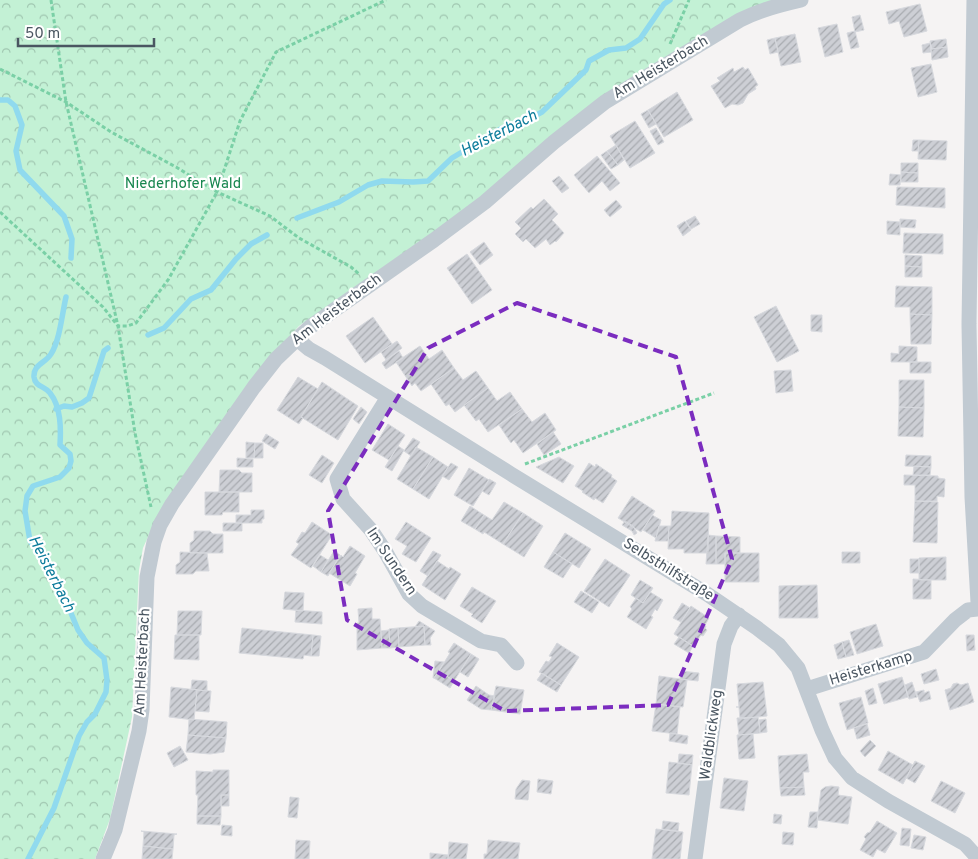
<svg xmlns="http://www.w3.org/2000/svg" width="978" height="859" font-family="Overpass,sans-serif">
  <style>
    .forest { fill: url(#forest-crowns) }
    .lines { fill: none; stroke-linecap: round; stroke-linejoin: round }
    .stream { stroke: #90daee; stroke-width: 5.5 }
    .building { fill: url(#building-hatch); stroke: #d7d9de }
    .path { stroke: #7ad0a6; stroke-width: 3; stroke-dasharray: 4 2.5; stroke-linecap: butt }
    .minor { stroke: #c1cad2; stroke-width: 15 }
    .marked { fill: none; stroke: #7b2cbf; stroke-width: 4; stroke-dasharray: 10 6; stroke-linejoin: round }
    .labels { text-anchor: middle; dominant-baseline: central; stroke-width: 4.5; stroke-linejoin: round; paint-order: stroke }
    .street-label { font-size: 15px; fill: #4a5661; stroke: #fff }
    .park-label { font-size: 15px; fill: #17864f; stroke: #fff }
    .water-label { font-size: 16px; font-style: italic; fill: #0c7c9b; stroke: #fff }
  </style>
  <defs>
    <pattern id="forest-crowns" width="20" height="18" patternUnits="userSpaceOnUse" patternTransform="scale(1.25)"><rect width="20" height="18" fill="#c3f1d5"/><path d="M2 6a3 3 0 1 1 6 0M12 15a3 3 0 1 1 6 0" fill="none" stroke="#a0c6b0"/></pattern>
    <pattern id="building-hatch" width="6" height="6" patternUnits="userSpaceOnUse" patternTransform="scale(1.25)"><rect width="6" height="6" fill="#cdcfd5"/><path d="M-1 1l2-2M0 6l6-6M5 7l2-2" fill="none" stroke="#a8abb0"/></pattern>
  </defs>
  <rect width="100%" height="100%" fill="#f5f3f3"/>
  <path class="forest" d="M0,0H781L733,17L627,80L461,213L299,326L259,369L152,528L143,548L139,570L132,717L110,819L95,859H0Z"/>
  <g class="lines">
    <path class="stream" d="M0,100H8L15,106L22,125L16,151L20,170L64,216L72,239L71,258
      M297,218L339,202L368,185L382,181L413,182L428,181L452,158L502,128L517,125L542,112L586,70L589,61L609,50L626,48L640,39L664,4L670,0
      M148,335L164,328L191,299L211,290L236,259L251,244L267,235
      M56,409L64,406L72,407L82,403L89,398L104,351L108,348
      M28,859L54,808L79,736L87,722L95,714L106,692L107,680L104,658L87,643L78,630L59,584L30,541L25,511L27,496L33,486L60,477L69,468L71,461L70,454L60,445C61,428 61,407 50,393C45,386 35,387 34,377C33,364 46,363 51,354C60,340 62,314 66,297"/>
  </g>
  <path class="building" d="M920,4L927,31L904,37L899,21L889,24L886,12Z
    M860,15L864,30L855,32L852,17Z
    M837,24L843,52L825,57L818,28Z
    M855,31L859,47L851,49L847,33Z
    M795,34L801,62L781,66L775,38Z
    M775,38L778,52L770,54L767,40Z
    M946,39L947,47L932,49L930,41Z
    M930,43L931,52L923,53L922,45Z
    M947,47L948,57L932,60L931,49Z
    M931,64L937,92L918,97L911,68Z
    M743,67L745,70L748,68L758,85L755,87L756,89L748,94L743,103L738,105L732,104L725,108L711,86L720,81L717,78L733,68L734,72Z
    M677,92L693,120L664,137L648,110Z
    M648,110L656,124L649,128L641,114Z
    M635,121L655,153L630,168L610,136Z
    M656,128L664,142L658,145L650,131Z
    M913,140H919L918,151H912Z
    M919,140L947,141L946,160L918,159Z
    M616,145L624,160L618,165L607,151Z
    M607,151L618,165L611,169L601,155Z
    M597,156L620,183L610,191L602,181L589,193L574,175Z
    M901,163H918V173L901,172Z
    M901,172L918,173V182H901Z
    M890,174L901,175L900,185H889Z
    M559,176L569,188L562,193L552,181Z
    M897,187L945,188V208L896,205Z
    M544,199L558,214L552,220L564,233L556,242L555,241L550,245L546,239L535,248L526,239L523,242L515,234L521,228L515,222L531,207L533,209Z
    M616,200L622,207L610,217L604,210Z
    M695,216L700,224L691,229L686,221Z
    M900,219L916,220L915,228L900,227Z
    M685,221L691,230L683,236L677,226Z
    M887,221L900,222V235L887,234Z
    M904,233L943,234V254L903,253Z
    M484,242L493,255L480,265L470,252Z
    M467,254L492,290L472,304L447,268Z
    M905,255L922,256V267L905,266Z
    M905,266L922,267V277H905Z
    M896,286L932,287V315L910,314V307H895Z
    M776,306L799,351L777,362L754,317Z
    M910,314L932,315L931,344H911Z
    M811,315H822V332L811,331Z
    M373,317L392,344L365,363L346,336Z
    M397,341L402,348L386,360L381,352Z
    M420,346L429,359L442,350L454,368L421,391L415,383L412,386L396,362Z
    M899,346L917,347V362H891V353L899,354Z
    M399,351L403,358L386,369L382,363Z
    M910,362H931V373H910Z
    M454,368L463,380L476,371L488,388L455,412L449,404L446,406L431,384Z
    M791,370L793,391L776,393L774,371Z
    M298,377L318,389L301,417L303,418L299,424L277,410Z
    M899,380H924V408L899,407Z
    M322,382L358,406L338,440L301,417Z
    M488,388L497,401L510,392L522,409L488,432L479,419L476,421L464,405Z
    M361,407L367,412L359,424L353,419Z
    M899,407L924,408L923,437L898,436Z
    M522,409L532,422L545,413L556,430L523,453L514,440L511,443L499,425Z
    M388,424L405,435L389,460L372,450Z
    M553,432L561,444L544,455L537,444Z
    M266,434L279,442L275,449L262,441Z
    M413,438L420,442L411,456L404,451Z
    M246,442L255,443L254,458H246Z
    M255,443H263V458H254Z
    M398,446L404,450L392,471L385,467Z
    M416,447L433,457L413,489L397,479Z
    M322,455L334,463L322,483L309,475Z
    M906,455L931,456V467L905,466Z
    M433,457L448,467L429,499L413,489Z
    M559,457L574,466L563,483L536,467Z
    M237,458L253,459V467H237Z
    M451,463L458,467L449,480L442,476Z
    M589,463L595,467L596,464L612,475L611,477L617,481L603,503L595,498L594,500L582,492L583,491L575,486Z
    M914,466L931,467L930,475H913Z
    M469,468L489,480L473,506L454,495Z
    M220,470H239L242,473H252V492H219Z
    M904,475L938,476V478L945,479L944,497L937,496V501H915V485H904Z
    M489,479L496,483L489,495L482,491Z
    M205,492H239V512H223L222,515H205Z
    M632,496L655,511L641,532L618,518Z
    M915,501L938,502L937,543L913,542Z
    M504,502L523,513L503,544L484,532L483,534L475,529L484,515L492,520Z
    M470,506L484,515L475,529L461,521Z
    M251,510H264V519H262V523H236V515H251Z
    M672,511L709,513L708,553H684V549H668L669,526H671Z
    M523,513L543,526L524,557L503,544Z
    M652,515L661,520L656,538L643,530Z
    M625,521L633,526L637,533L634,535L632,531L622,525Z
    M312,522L332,535L311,568L291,555L299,544L296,542L302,532L305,533Z
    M406,522L431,538L416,562L402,554L407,546L395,539Z
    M223,523H242V531H223Z
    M659,526H669L668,541H655Z
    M194,531H210L213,534H223V553H190V543L194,540Z
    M565,533L591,549L579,568L553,552Z
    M708,535L716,536V564H706Z
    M716,536L740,537V553H725V564H716Z
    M350,546L365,556L355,573L357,574L350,586L329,573L341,555L343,557Z
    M334,551L340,555L328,576L321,572Z
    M433,551L441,555L428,576L420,571Z
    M180,552L207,553L209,571H196L193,574H176V565L180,562Z
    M553,552L572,564L563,578L544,567Z
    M842,552H860V563H842Z
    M725,553H759V582H725Z
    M320,555L328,560L321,572L313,566Z
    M946,557V580H919V558Z
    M605,559L630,575L609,607L584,591Z
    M910,559H919V573H910Z
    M437,561L449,569L450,567L461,574L445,600L422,585Z
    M913,579L931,580V599H913Z
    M640,580L653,588L643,603L631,595Z
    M817,585L818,618H779V586Z
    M472,587L496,601L482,623L471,616L473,614L460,606Z
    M581,591L599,602L592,613L574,602Z
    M285,592L304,593L303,611L283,609Z
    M650,592L663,600L657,611L655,609L651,616L653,617L646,629L627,617L632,609L630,607L636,598L643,603Z
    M682,603L690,608L681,622L673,618Z
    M691,606L709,618L705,625L706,626L705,628L707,630L703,636L701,635L693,646L674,634Z
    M372,608V619H380L382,648L357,650V623H359L358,609Z
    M296,610L322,612V624L295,622Z
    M178,611H202L201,635H177Z
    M419,621L435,631L430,638L431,645H425L424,626L415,627Z
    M876,624L883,646L857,654L850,632Z
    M424,626L425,645L399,647L398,628Z
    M242,628L313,635L311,656L304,655L303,659L239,653Z
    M398,628L399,647L390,648L389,629Z
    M389,630L390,648H382L381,631Z
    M175,635H199V660L174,659Z
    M313,635L321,636L319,656H311Z
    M966,635H974L975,650L967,651Z
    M679,637L693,646L689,653L674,644Z
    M849,640L854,655L846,657L842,642Z
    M842,642L846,657L838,659L834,645Z
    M454,643L471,654L454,681L439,671L450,653L448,652Z
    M557,643L579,657L561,685L539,672L546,661L549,662L552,657L549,656Z
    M471,654L479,659L468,677L460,672Z
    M435,661L444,662L434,678H433Z
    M936,669L939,680L924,684L921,674Z
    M439,671L454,681L450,688L434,678Z
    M681,671L699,673L698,681L680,679Z
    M542,673L561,685L557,692L537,680Z
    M659,676L687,680L683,707L656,704Z
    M902,677L908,697L884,704L878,684Z
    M192,680L207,681V691L191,689Z
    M763,682L767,716L740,719L739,707H736H739L737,684Z
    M912,682L917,697L909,699L905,685Z
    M957,683L961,685L968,683L974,702L950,710L945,690L951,688L953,684Z
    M476,686L489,695L495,696L491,710L481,709L467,700Z
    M496,686L524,690L520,714L491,710Z
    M171,687L197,690L194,720L169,717Z
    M873,688L877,703L869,705L865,691Z
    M197,690L211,691L209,712L195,711Z
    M924,690V693L929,691L931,699L920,702L916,692Z
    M861,697L868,723L847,730L839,703Z
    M656,704L680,707L677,734L652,731Z
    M758,717L760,733L739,735L737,718Z
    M189,719L227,722L226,738L188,735Z
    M766,719L767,732L760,733L759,720Z
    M867,724L870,735L857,739L854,728Z
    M670,733L688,736L687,744L669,741Z
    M753,734L755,758L739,759L737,735Z
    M188,735L226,738L224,752L210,754L186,752Z
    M870,740L876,746L865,757L860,751Z
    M180,746L188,760L174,767L167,753Z
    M888,751L913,765L903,784L878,770Z
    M679,754L693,755L692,765L678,763Z
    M807,754L809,772H803L804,787L780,788L778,756Z
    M915,761L925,766L915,783L906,778Z
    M669,762L692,765L689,795L666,793Z
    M213,770H229V795H221V816H197L198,795H196V771L213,772Z
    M724,778L748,781L744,811L720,808Z
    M538,779L553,781L551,794L537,792Z
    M522,780L530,781L528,800L515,799L516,789Z
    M941,781L965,793L955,813L931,801Z
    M831,786L839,787L838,795L852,797L848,824L817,820L821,790L825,787Z
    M804,787L805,795L781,796L780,788Z
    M221,795H229V806H221Z
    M290,797L299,798L297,818L288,817Z
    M810,812H818L817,828L808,827Z
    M774,814L782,815L781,824L773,823Z
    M197,816H221L220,825L197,824Z
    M663,821L679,823L678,831L662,829Z
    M877,821L897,833L885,853L877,849L873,857L860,850L866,839L864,837L867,833L870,832Z
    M222,825L232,826V836L221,835Z
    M902,828L911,829L909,846L900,845Z
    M656,829L683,832L680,859H652Z
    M141,831L177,834L174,835L173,849L143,846L144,832Z
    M783,832L794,833L793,845L782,844Z
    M914,835L926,837L923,850L911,848Z
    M296,840L310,841L309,859H295Z
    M488,840L520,843L518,859H484V854H487Z
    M449,842L468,844L466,859H448Z
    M143,846L173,849L172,859H142Z
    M430,853L448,855V859H430Z"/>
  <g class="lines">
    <path class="path" d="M51,0L66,102L118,326L135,433L151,507
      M670,44L689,0
      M0,69L66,102L111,132L176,167L217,192L270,216L299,238L351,267L359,274
      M0,212L103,307L118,326H127L136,323L168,280L217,192L240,121L276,52L386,0
      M525,464L714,393"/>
    <path class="minor" d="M974,0L969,324L972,497L978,602
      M297,339L309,349L325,358L511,474L707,594L757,628L779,645L798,668L822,730L835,758L852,778L888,801L965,844L975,855L976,859
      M388,397L337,479L343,499L371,530L385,551L409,594L422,606L481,641L501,645L517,663
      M807,689L924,652L955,620L968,610L978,609
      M103,859L115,830L139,731L142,710L147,577L154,542L160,525L172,504L254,387L276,359L297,339L310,327L434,240L485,202L554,142L605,102L740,20C760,10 780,5 801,0
      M695,859L724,644L731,626L739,615"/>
  </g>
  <path class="marked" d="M517,303L676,357L732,559L668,705L505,711L347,620L328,511L428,348Z"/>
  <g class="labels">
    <g class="street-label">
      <text transform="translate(661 68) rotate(-31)">Am Heisterbach</text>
      <text transform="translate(337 310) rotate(-37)">Am Heisterbach</text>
      <text transform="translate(391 562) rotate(56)">Im Sundern</text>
      <text transform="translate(668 570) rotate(32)">Selbsthilfstraße</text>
      <text transform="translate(143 662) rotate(-87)">Am Heisterbach</text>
      <text transform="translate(871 669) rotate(-17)">Heisterkamp</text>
      <text transform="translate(712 735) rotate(-82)">Waldblickweg</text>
    </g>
    <g class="park-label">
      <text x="183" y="184">Niederhofer Wald</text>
    </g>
    <g class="water-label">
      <text transform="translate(499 134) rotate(-27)">Heisterbach</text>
      <text transform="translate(51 574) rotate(63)">Heisterbach</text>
    </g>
  </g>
  <path d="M18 38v8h136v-8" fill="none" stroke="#4a5661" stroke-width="2.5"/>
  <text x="25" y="38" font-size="15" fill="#4a5661" stroke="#ffffff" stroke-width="4" paint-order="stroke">50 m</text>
</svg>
